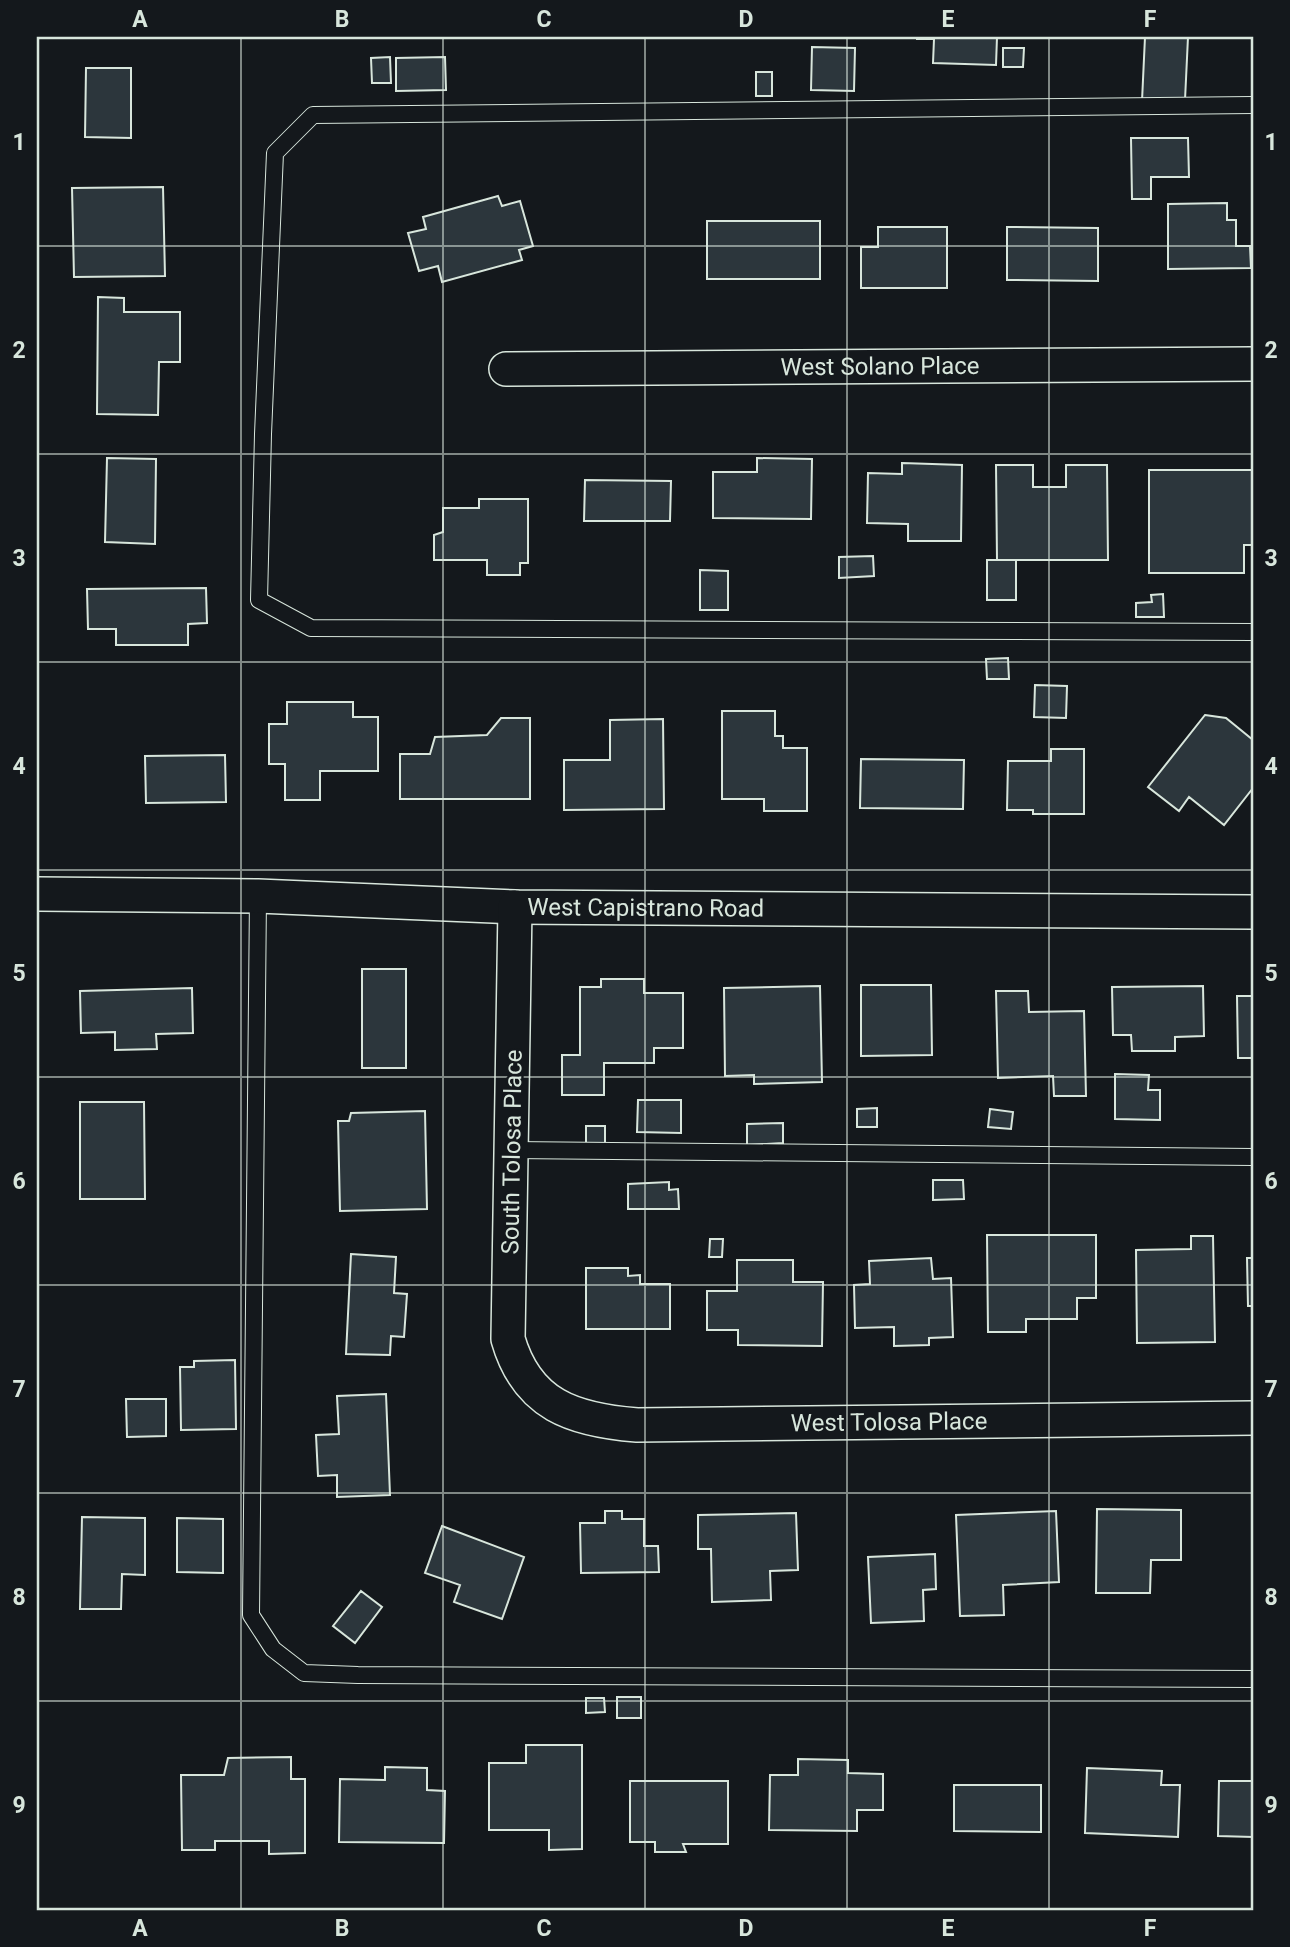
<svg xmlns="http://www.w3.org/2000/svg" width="1290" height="1947" font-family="Roboto,sans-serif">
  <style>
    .building { fill: #2c363c; stroke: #d8e6dc; stroke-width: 2 }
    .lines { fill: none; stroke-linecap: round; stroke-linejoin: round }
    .lane-casing { stroke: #d8e6dc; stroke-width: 18 }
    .street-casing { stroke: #d8e6dc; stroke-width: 36 }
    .lane { stroke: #14181c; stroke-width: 16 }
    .street { stroke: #14181c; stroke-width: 33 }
    .grid { fill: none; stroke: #d8e6dc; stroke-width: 2; stroke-opacity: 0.55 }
    .labels { text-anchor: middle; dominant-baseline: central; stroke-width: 5; stroke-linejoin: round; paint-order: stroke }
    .street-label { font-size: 24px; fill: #d8e6dc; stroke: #14181c }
    .neatline { fill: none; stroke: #d8e6dc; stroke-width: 2.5 }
    .grid-label { font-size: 23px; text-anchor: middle; font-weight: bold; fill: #d8e6dc }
  </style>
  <rect width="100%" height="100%" fill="#14181c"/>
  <path class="building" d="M917,37H997L996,65L933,63L934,39H917Z
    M1145,37H1188L1185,100L1142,101Z
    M812,47L855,48L854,91L811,90Z
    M1003,48H1024L1023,67H1003Z
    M390,57L391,83H372L371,58Z
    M445,57L446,90L396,91V58Z
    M86,68H131V138L85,137Z
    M756,72H772V96H756Z
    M1131,138H1188L1189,177H1151V199H1132Z
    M163,187L165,276L74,277L72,188Z
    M498,196L502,206L520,201L533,246L519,250L522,260L442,282L438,266L419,271L408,233L426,229L423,217Z
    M1227,203V220H1236V246H1250L1251,268L1168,269V204Z
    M707,221H820V279H707Z
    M878,227H947V288H861V247H878Z
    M1007,227L1098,228V281L1007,280Z
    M98,297L124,298V312H180V362H159L158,415L97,414Z
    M107,458L156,459L155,544L105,542Z
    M757,458L812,459L811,519L713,518V472H757Z
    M902,463L962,465L961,541H908V524L867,523L868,473L902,474Z
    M996,465H1033V487H1066V465H1107L1108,560H997Z
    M1149,470H1253V545H1244V573H1149Z
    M585,480L671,481L670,521H584Z
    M479,499H528V563H520V575H487V560H434V535L443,532V508H479Z
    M873,556L874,576L839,578V557Z
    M987,560H1016V600H987Z
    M700,570L728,571V610H700Z
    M206,588L207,623L188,624V645H116V629H88L87,589Z
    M1163,594L1164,617H1136V603L1152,602L1151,595Z
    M1008,658L1009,679H987L986,659Z
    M1035,685L1067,686L1066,718L1034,717Z
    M287,702H353V717H378V771H320V800H285V764H269V724H287Z
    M722,711H775V736H783V748H807V811H764V799H722Z
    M1205,715L1226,718L1253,740V788L1224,825L1189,797L1179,811L1148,787Z
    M501,718H530V799H400V754H430L435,737L487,735Z
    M663,719L664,809L564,810V760H610V720Z
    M1051,749H1084V814H1033V810H1007L1008,761H1051Z
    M225,755L226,802L146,803L145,756Z
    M861,759L964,760L963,809L860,808Z
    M362,969H406V1068H362Z
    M601,979H644V993H683V1048H654V1063H604V1095H562V1055H580V987H601Z
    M861,985H931L932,1055L861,1056Z
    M820,986L822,1082L754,1084V1075L725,1076L724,988Z
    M1203,986L1204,1036L1175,1037V1051H1132L1131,1035H1113L1112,987Z
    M192,988L193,1033L156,1034L157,1049L115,1050V1032L81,1033L80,991Z
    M996,991H1028L1029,1012L1084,1011L1086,1096H1054L1053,1076L998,1078Z
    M1237,996H1253V1058H1238Z
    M1115,1074L1149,1075L1148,1090H1160V1120L1115,1119Z
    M638,1100H681V1133L637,1132Z
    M80,1102H144L145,1199H80Z
    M877,1108V1127H857V1109Z
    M990,1109L1013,1112L1011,1129L988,1127Z
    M425,1111L427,1209L340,1211L338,1121H349L351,1113Z
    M783,1123V1143L747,1145V1124Z
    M586,1126H605V1143H586Z
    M933,1180H963L964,1199L933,1200Z
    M669,1182V1190L678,1189L679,1209H628V1184Z
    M987,1235H1096V1298H1077V1319H1026V1332H988Z
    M1191,1236H1213L1215,1342L1137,1343L1136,1250L1191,1249Z
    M710,1239H723L722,1257H709Z
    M351,1254L396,1257L394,1293L407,1294L404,1337L391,1336L390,1355L346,1354Z
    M931,1258L933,1279L951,1278L953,1337L929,1338V1345L894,1346V1327L855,1328L854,1285L870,1284L869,1261Z
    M1247,1258H1253V1306H1248Z
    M737,1260H793V1282H823L822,1346L738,1345V1330H707V1291H737Z
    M586,1268H628V1276L640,1275V1284H670V1329H586Z
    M235,1360L236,1429L181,1430L180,1367H194V1361Z
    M386,1394L390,1495L337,1497V1475L318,1476L316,1435L339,1434L337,1396Z
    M126,1399H166V1436L127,1437Z
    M1097,1509L1181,1510V1560H1151L1150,1593H1096Z
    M605,1511H622V1519H644V1546H658L659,1572L581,1573L580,1523H605Z
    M1056,1511L1059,1582L1003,1585L1004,1615L960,1616L956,1515Z
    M796,1513L798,1570L770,1571L771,1600L712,1602L711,1549H698V1515Z
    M82,1517L145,1518V1575L122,1574L121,1609H80Z
    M177,1518L223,1519V1573L177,1572Z
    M442,1526L524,1557L502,1619L454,1602L460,1585L425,1573Z
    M935,1554L936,1589L923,1590L924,1621L871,1623L868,1557Z
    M361,1591L382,1607L355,1643L333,1626Z
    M617,1697H641V1718H617Z
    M586,1698H604L605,1712L586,1713Z
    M526,1745H582V1849L549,1850V1830H489V1763H526Z
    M291,1757V1779H305V1853L269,1854V1841H215V1850H182L181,1775H224L228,1758Z
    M798,1759L848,1760V1773L883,1774V1810H857V1831L769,1830L770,1775H798Z
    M385,1767L427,1768V1790L445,1791L444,1843L339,1842L340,1779L385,1780Z
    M1087,1768L1162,1771L1161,1785H1180L1178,1837L1085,1833Z
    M630,1781H728V1844H683L686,1852H655V1842H630Z
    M1219,1781H1253V1837L1218,1836Z
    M954,1785H1041V1832L954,1831Z"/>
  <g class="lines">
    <g class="lane-casing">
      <path id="lane" d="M1253,105L313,115L275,153L263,434L259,600L311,628L1253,632
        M258,896L251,1615L273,1649L304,1673L358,1675L1253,1679
        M512,1150L1253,1157"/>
    </g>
    <g class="street-casing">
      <g id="street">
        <path id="s1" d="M506,369L1253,364"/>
        <path id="s2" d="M37,894L258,896L515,907L1253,912"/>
        <path id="s3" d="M515,907L508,1339C527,1405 573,1420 637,1425L1253,1418"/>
      </g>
    </g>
    <use href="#lane" class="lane"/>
    <use href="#street" class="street"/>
  </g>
  <path class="grid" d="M241,37V1910M443,37V1910M645,37V1910M847,37V1910M1049,37V1910M37,246H1253M37,454H1253M37,662H1253M37,870H1253M37,1077H1253M37,1285H1253M37,1493H1253M37,1701H1253"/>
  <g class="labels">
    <g class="street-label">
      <text stroke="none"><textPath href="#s1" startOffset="374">West Solano Place</textPath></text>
      <text stroke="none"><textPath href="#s2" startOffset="609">West Capistrano Road</textPath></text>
      <text transform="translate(512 1152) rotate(-89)">South Tolosa Place</text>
      <text stroke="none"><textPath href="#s3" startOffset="852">West Tolosa Place</textPath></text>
    </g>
  </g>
  <rect width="1290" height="1947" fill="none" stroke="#14181c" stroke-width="77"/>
  <rect x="38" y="38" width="1214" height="1871" class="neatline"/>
  <g class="grid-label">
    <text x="140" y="27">A</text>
    <text x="342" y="27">B</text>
    <text x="544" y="27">C</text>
    <text x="746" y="27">D</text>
    <text x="948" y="27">E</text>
    <text x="1150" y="27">F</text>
    <text x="19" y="150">1</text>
    <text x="1271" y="150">1</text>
    <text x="19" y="358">2</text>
    <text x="1271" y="358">2</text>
    <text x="19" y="566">3</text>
    <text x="1271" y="566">3</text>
    <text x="19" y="774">4</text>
    <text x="1271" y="774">4</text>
    <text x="19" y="981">5</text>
    <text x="1271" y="981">5</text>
    <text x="19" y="1189">6</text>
    <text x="1271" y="1189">6</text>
    <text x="19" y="1397">7</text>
    <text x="1271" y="1397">7</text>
    <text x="19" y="1605">8</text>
    <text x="1271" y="1605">8</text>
    <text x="19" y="1813">9</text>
    <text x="1271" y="1813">9</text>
    <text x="140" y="1936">A</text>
    <text x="342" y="1936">B</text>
    <text x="544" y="1936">C</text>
    <text x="746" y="1936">D</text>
    <text x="948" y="1936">E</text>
    <text x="1150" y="1936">F</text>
  </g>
</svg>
